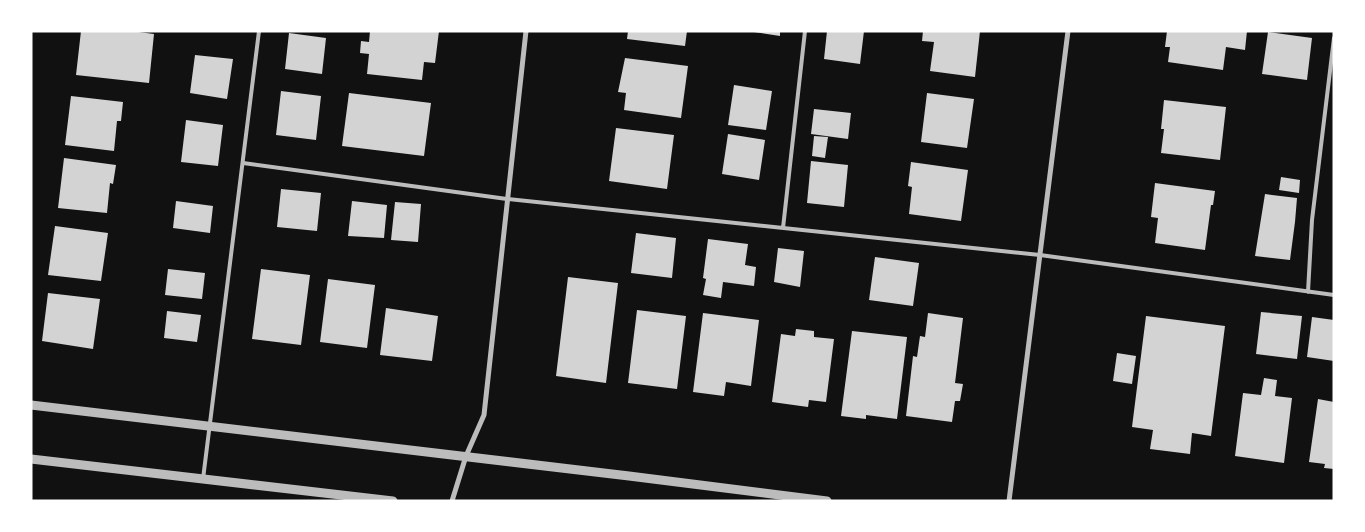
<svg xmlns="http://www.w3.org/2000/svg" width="1365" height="532" font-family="'Crimson Pro',serif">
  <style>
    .building { fill: #d3d3d3 }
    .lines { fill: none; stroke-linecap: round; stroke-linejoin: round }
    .service { stroke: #bcbcbc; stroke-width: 4 }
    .minor { stroke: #bcbcbc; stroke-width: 5 }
    .tertiary { stroke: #bcbcbc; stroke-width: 9 }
  </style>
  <rect width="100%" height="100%" fill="#111"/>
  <path class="building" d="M81,31H131L154,34L149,83L76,75Z
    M370,31H439L435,63L424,62L422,80L367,74L369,54L360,53L361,41L369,42Z
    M628,31H687L685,46L627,39Z
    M747,31H780V36Z
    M827,31H864L860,64L824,59Z
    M923,31H980L975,77L930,71L934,42L922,41Z
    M1167,31H1247L1245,50L1226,47L1223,70L1168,62L1170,47H1165Z
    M1268,32L1312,38L1307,80L1262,74Z
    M289,33L326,38L322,74L285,69Z
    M195,55L233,59L227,99L190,93Z
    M625,58L688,66L681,118L624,110L626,93L618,92Z
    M734,85L772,91L766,130L728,125Z
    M281,91L321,96L316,140L276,135Z
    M349,93L431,103L424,156L342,146Z
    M927,93L974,99L967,148L921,142Z
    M71,96L123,102L121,121H117L114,151L65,145Z
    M1164,100L1226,107L1220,160L1161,153L1164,129H1161Z
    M814,109L851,113L848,139L811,134Z
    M186,120L223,125L218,166L181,162Z
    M616,128L674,135L667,189L609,181Z
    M728,134L765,140L759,180L722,174Z
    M814,136L828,137L825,158L812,156Z
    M64,158L116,165L113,184L110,183L107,213L58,208Z
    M811,161L848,165L844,207L807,203Z
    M911,162L968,170L961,221L909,214L912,187L908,186Z
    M1281,177L1300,180L1299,193L1279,190Z
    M1155,183L1215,191L1213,205H1211L1205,250L1155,243L1158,218L1151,217Z
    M281,189L321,193L317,231L277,227Z
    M1265,194L1297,198L1295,222L1290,260L1255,256Z
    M176,201L213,206L210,233L173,228Z
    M352,201L387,205L384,238L348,236Z
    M395,202L421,204L418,242L391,240Z
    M55,226L108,233L101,281L48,275Z
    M636,233L676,238L672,278L631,273Z
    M708,239L748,244L745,265L756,267L754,286L723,282L721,298L703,295L706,279L703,278Z
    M778,248L804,251L800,287L774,282Z
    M875,257L919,263L913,306L869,300Z
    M168,269L205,273L202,299L165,295Z
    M261,269L310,275L301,345L252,339Z
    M568,277L618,283L606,383L556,376Z
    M328,279L375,285L367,348L320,342Z
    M48,293L100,299L93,349L42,341Z
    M386,308L438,316L432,361L380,355Z
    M637,310L686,316L677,389L628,383Z
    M167,311L201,315L197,342L164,338Z
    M1261,312L1302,316L1297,359L1256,354Z
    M703,313L759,320L751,386L726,382L724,396L693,392Z
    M928,313L963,318L955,383L963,384L960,401H955L952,422L906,416L913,356L917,357L920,336L925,337Z
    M1146,316L1225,326L1211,436L1192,433L1190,454L1150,449L1153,430L1132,427Z
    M1312,317L1334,320V361L1307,357Z
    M796,329L814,331V337L834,339L826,402L809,400L808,407L772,402L781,334L795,336Z
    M852,331L907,337L897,419L866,415V419L841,416Z
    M1117,353L1136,356L1132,384L1113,381Z
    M1264,378L1277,380L1275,396L1292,398L1284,463L1235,456L1243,393L1261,395Z
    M1318,399L1334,402V469L1324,468L1325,464L1309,462Z"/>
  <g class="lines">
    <path class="service" d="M243,163L507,199L1040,255L1334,295
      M783,228L805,31
      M1308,292L1312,220L1334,38
      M203,479L259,31"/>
    <path class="minor" d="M452,501L466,456L484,415L526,31
      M1009,501L1068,31"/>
    <path class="tertiary" d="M31,405C297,435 562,467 827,501
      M31,459L393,501"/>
  </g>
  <rect width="1365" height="532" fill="none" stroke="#ffffff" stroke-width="65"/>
</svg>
